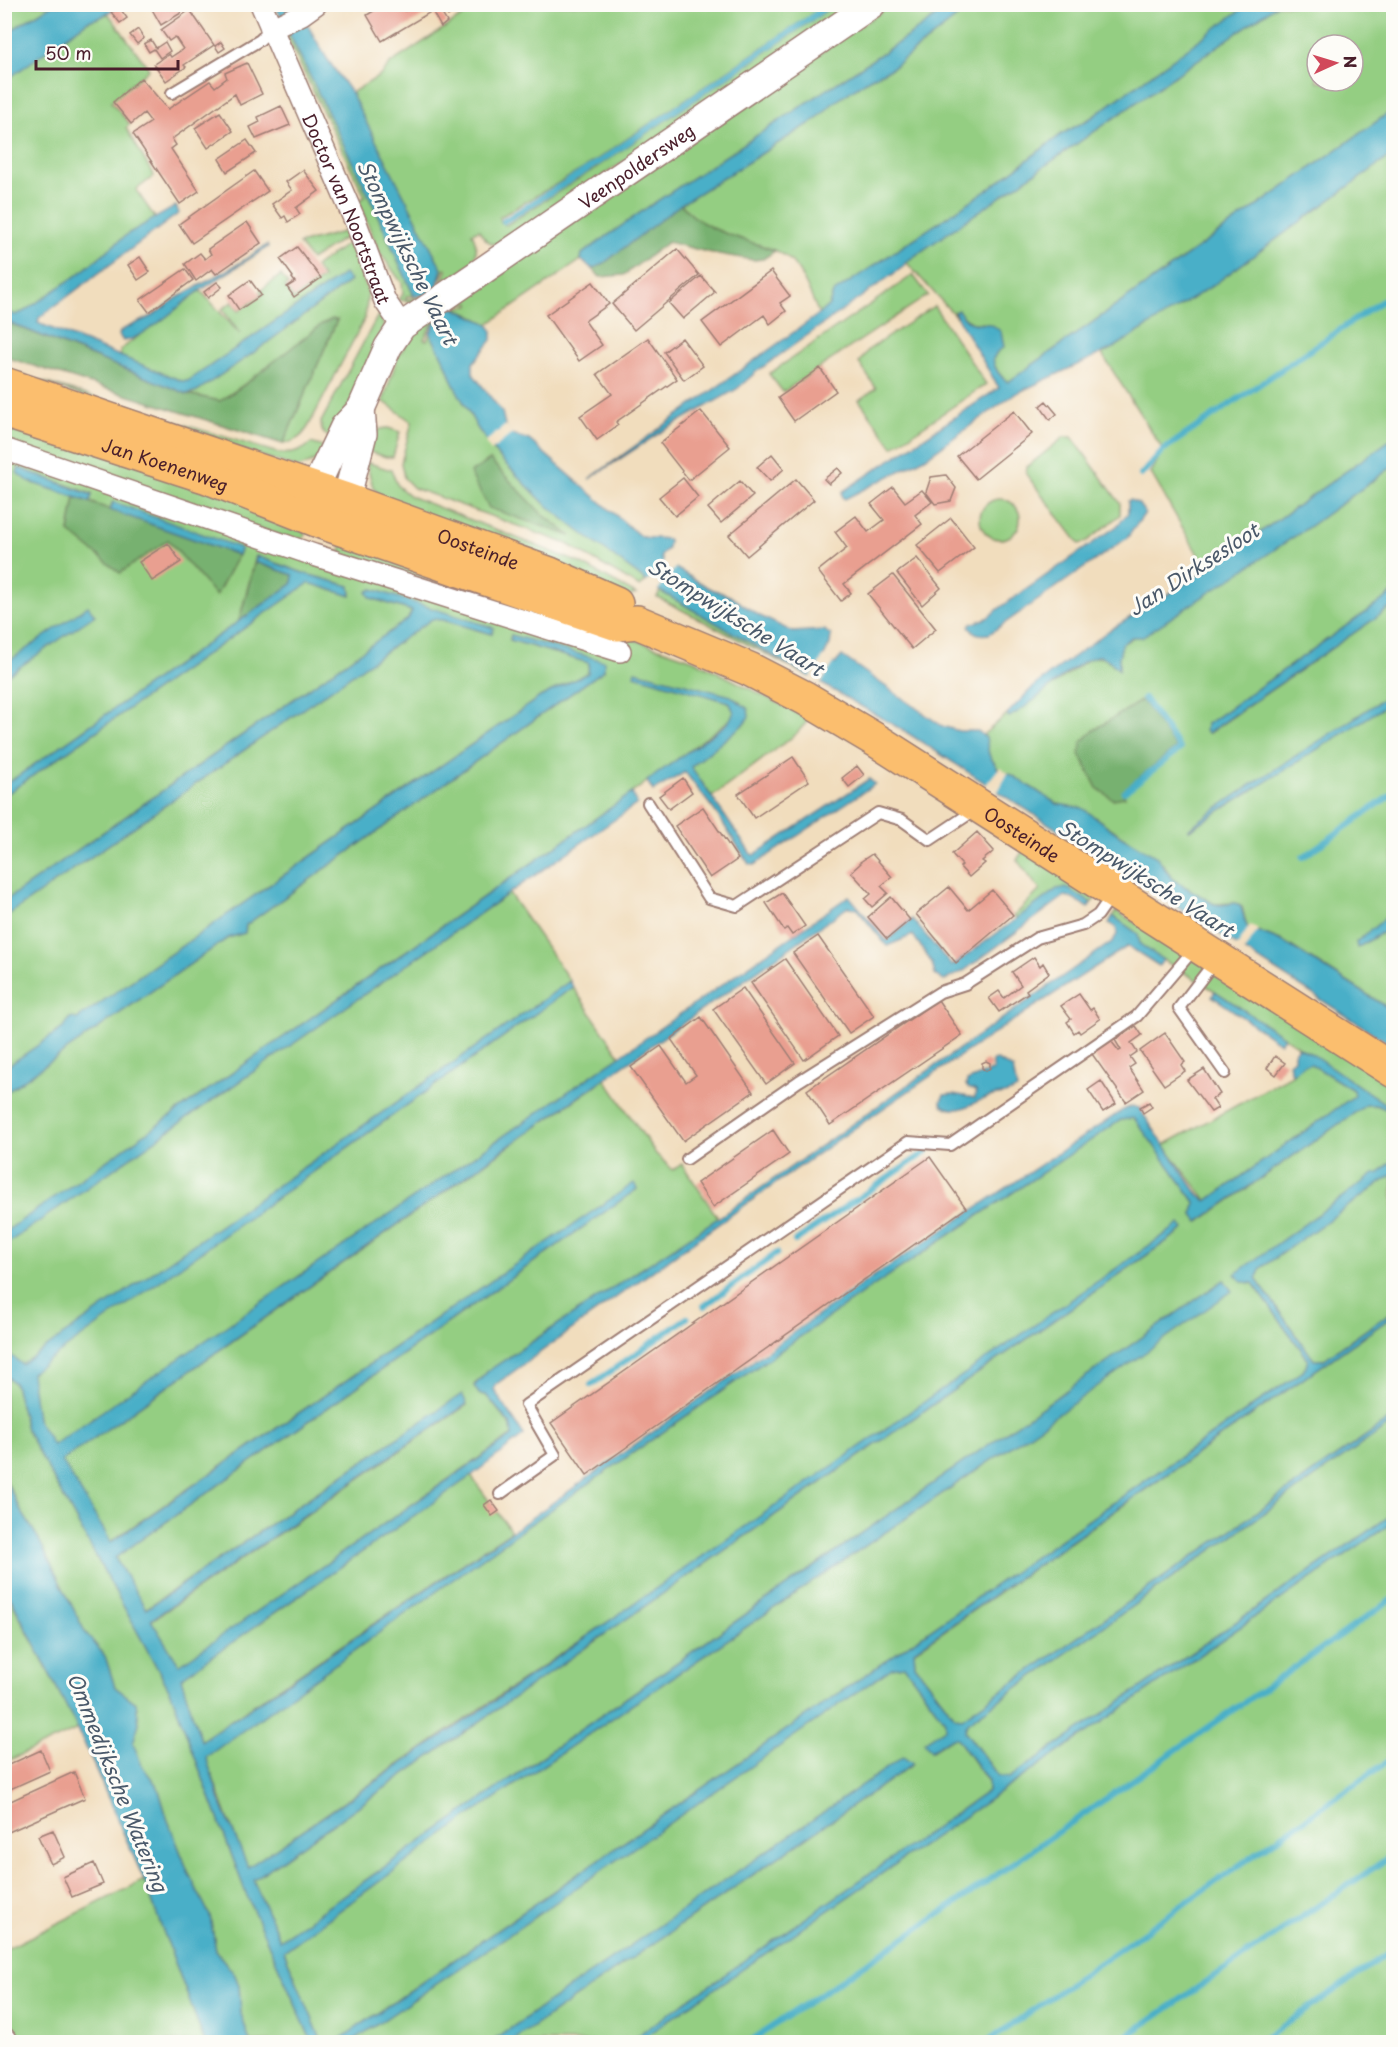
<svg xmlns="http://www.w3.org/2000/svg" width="1398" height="2047" font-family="'Playpen Sans',sans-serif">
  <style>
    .green { fill: #94ce82; stroke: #6f7656; stroke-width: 1.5; fill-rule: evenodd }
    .forest { fill: #77b170; stroke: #60684e; stroke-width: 1.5 }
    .water { fill: #49afc8; stroke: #4a677a; stroke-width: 1.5 }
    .pier { fill: #f1ddbd }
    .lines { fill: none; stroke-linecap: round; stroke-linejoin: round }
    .stream { stroke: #49afc8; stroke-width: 6 }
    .building { fill: #e99f90 }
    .service-casing { stroke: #9e7e74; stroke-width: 14 }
    .minor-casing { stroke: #9e7e74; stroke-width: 24 }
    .tertiary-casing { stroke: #9e7e74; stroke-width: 30 }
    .primary-casing { stroke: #9e7e74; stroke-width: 36 }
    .service { stroke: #fff; stroke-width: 10 }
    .minor { stroke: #fff; stroke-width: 21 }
    .tertiary { stroke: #fff; stroke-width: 27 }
    .primary { stroke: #fbbe6e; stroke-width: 33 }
    .labels { text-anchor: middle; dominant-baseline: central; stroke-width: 6; stroke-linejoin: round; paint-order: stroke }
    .street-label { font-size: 18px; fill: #4a1f2b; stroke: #fdfcf7 }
    .water-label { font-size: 20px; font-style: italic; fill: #4a596a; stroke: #fdfcf7 }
  </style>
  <rect width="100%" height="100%" fill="#fdfcf7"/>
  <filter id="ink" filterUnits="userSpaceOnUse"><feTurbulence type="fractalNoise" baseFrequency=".0167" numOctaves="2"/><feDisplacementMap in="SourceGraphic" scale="12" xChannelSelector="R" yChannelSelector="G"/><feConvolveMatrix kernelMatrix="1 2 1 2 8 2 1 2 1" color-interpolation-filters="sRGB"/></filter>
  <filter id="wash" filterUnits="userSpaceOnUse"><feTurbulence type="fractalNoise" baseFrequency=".008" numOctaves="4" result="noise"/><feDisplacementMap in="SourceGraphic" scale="24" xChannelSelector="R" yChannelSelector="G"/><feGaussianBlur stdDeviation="1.35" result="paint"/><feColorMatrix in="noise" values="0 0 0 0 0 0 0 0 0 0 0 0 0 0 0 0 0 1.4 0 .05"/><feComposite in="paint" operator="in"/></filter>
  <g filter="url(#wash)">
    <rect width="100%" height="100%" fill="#f1ddbd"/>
    <path class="green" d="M5,5H52L5,34Z
      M479,5H825L581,170L500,217L501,222L506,225L597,167L835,5H854L501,245C489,245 484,239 479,230L472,233C486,263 464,270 441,283L447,270L445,269L438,283L442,269L351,93L381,75L391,63Z
      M891,5H952L913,33L648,207L582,254L581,260L488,324L454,307L470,306V303L455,304L454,302Z
      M973,5H1249L1091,118L1062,134L990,188L833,293L829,305L819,314C811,297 804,275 791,261C779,249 760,245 745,241C721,233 697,224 681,204L817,119L832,104L869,79L892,68Z
      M1277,5H1393V110L1008,382C1000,376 994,368 993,359L997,352L983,323H973L954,312L957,318L906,262ZM1317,45H1353V81H1317Z
      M108,13L149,69L111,102L130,124L126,128L154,176L136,190L156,219L129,233L80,273L23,312L15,315L4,311V81L88,21L101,17Z
      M287,30L369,196L414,296H406V299L422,298L416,303L399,300L403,294L402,283L380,253L358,201L365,197L284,32Z
      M1393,154V438L1207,570L1151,473L1163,450L1102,354L1212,286Z
      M347,231L349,235L311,260L299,244Z
      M351,241L368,293L365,318L308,427C301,438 296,441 283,444L337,320L220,401L187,394L197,391L256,351L349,282L344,274L188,381H182L121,357L120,350L200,290L240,334L222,309L232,302L239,311L262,295L260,291L281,275L288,285L285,287L294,299L323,278L315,267Z
      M913,275L928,295L783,392L769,374Z
      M934,306L986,384L893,447L859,400L876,388L859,363L868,350Z
      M381,314L384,328L379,342L333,438C323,435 321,432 321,422L376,319Z
      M435,319L424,339L427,340L430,333L446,364L453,383L478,429L498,456L544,503L646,581L640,587L567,544L414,488L404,478L401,463L412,422L383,401L398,356L414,333Z
      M4,370L278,453C291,455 302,452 311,443L327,448L315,461L298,468Z
      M5,417L305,522V535L301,543L5,443Z
      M388,428L400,432L393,457H386L367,451C371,436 371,429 388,428Z
      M1064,437H1072L1120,503V515L1086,542L1079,544L1026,474L1027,467Z
      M4,456L342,553L341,540L694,660L803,716L807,719L806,723L795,735L712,797L691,767L745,723L740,701L634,674L729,702L734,712L732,718L632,793L5,1232V1093L228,938L245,933L246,925L604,670V667L511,635L510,640L589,663L588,673L540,697L77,1019L70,1018L63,1028L5,1068V917L432,619L443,620L491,634L493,629L372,589L371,598L412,611L408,619L5,901V795L309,583L351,596L350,586L306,574L256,556L239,621L5,785ZM19,468L92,494L90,502L110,510L112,503L241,549L216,595L168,539L69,532L75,497L30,482Z
      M366,462L391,470L398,486L410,496L580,563L636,594L627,597L383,500L373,487Z
      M1393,466V593L1207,724L1209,733L1393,606V692L1189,830L1393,700V1011L1283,941L1247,927L1242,907L1235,903L1214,904L1172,879L1164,865L1083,809L1057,804L1012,775L998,769L989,755L986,738L983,735L1007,714L1009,717L1090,658C1105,655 1108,661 1119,669V657L1122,644L1306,529ZM1142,700L1176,748L1122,792Z
      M980 519a20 20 0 1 1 40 0a20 20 0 1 1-40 0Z
      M660,591L808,676L657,597Z
      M1024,849L1095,899L1091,903L1069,889H1057L1017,919L1014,916L1040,890L1017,860Z
      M509,893L570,981L22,1365L5,1351L4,1245Z
      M1116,911L1393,1083V1160L1379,1173L1374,1175L1236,1274L1243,1282L1253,1283L1308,1359L1306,1367L1302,1372L336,2042H322L284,1951L479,1809L1037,1429L1231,1290L1224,1280L280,1940L253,1880L1183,1230L247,1868L205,1757L519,1532L863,1293L1121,1120L1134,1117L1195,1202L1193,1215L1199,1222L1366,1105L1388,1106L1215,991L1163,960L1139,944L1138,934L1113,916Z
      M573,987L620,1056L53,1446L37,1419L30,1373Z
      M1304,1064H1311L1353,1090L1354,1096L1207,1201L1164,1145L1292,1075Z
      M605,1079L656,1154L673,1170L682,1164L718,1218L488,1371L474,1385L479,1394L486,1395L511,1426L512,1435L179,1666L151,1621L467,1405L462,1394L145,1609L115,1558L637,1189L633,1184L110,1542L62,1461Z
      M1393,1174V1311L1323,1360H1314L1256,1279L1261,1268Z
      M1393,1316V1417L962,1718L955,1717L915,1665L914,1652Z
      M4,1375L15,1384L26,1429L171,1693L247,1896L312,2042H250L241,2014L239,1986L235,1975L216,1951L210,1916L189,1874L167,1818L158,1787L142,1766L133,1743L139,1723L136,1703L115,1687L105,1656L85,1632L37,1536L21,1511L5,1478Z
      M1393,1422V1514L1009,1778L998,1776L965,1731L967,1723Z
      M471,1476L511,1531L200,1741L181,1678Z
      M1393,1522V2042H637L682,2010Z
      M4,1587L78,1729L5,1762H4Z
      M904,1666L945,1721V1728L925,1742L932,1751L952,1738H957L988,1782V1791L674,2012L628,2042H511L913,1764L903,1758L491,2042H351L503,1939L892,1667Z
      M144,1880L205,2042H20L5,2014L4,1950Z"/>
    <path class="forest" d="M681,204C705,233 742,237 775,251L763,259L753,260L707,252L668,242L624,275L600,277L593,269L604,263Z
      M332,319L337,320L283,444L5,357L4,321L187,394L220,401L244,385L322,324Z
      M490,460L541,513L571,536L489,508L470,473Z
      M75,497L238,555L216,596L168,540L120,573L69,532Z
      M255,562L293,575L292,584L239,621Z
      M1142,700L1176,748L1122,791L1125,797L1113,799L1097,788L1080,754L1081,743L1094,730Z"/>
    <path class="water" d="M1249,4L1277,5L906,262L903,267L756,372L737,389L661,432L589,479L819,314L829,305L833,293L990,188L1062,134L1091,118Z
      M52,5H120L101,17L88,21L5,81V34Z
      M275,5H296L326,57L351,93L442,269L438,283L452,307L488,324L492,330V340L473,363V374L502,412L505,425L513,435L529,440L640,536C650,540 658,536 669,540L668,548L661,556L662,560L709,588L730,596L760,616L793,632L824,630L831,635L830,644L823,658L835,664L842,656L942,726L959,731H978L986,738L989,755L998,769L1012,775L1057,804L1082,808L1121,836L1157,857L1172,879L1214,904L1221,905L1235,903L1241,907L1247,927L1282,941L1393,1011V1046L906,732L660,591L575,528L544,503L498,456L478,429L453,383L446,364L430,333L437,318L423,295L414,296L369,196Z
      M952,5H973L892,68L869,79L832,104L817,119L681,204L604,263L593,269L581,260L582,254L648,207L913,33Z
      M1393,110V154L1212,286L1115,347L1015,394L925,458L845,499L842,497V492L999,388L954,312L958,310C962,315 966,322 973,323C987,326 988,319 1001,332L1004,347L997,352L993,359C994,368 1000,377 1008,382Z
      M176,206L179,213L39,318L38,323C86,342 134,362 182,381H188L344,274L350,281L256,351L197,391L187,394L5,321V311L15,315L23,312L80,273L129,233Z
      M267,245L268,247C246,262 223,275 201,290C182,302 144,340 123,341L119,335L120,332L124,329L152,316L177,298L238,264Z
      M1393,438V466L1306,529L1142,637H1132L1122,644L1119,657V670C1114,665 1107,657 1100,656C1083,655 1040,697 1025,707C1020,711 1014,714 1009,717L1007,714L1034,686L1108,631L1207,570Z
      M19,468L92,495L90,502L30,482L17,473Z
      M1130,500L1138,503L1145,513L1127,538L989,634C981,635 975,635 969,627L971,624L987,618L1001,607L1117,526L1128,513V501Z
      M113,502L241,548L238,555L110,510Z
      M256,556L306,574L350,586L351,596L309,583L5,795V785L292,584L293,575L255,562Z
      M372,589L494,628L492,634L443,620L432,619L5,917V901L408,619L412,611L371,598L367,592Z
      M1393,593V606L1208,733L1205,730L1207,724Z
      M88,606L95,615L5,677V664Z
      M511,635L604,661V670L246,925L245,933L228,938L5,1093V1068L63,1028L70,1018L77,1019L540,697L588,673L589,663L510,640Z
      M635,671L731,696L748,709L749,716L745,723L691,767L751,854L754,855L869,779L875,784L754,865L749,864L717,814L685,772L653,791L647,781L728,723L734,712L729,702L634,675Z
      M1393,692V700L1380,710L1189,830L1188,829C1254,779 1326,739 1393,692Z
      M632,793L637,804L5,1245V1232Z
      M1063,888L1069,889L1091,903L1088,908L1073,898L1065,896L965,970L944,981L935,975L932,963L913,935L887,946L856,908L848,907L62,1461L111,1542L634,1183L637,1189L115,1558L146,1609L462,1394L467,1404L151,1620L179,1665L512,1436L511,1425L486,1395L479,1394L474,1386L488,1371L718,1218L1113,941L1117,934L1116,928L1109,923L1113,916L1138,934L1140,944L1163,960L1159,966L1128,946C911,1084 703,1234 495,1385L494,1390L524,1435L471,1476L181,1678L201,1741L514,1530L859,1286L1123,1110L1132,1106L1139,1108L1199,1196L1207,1201L1354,1096L1353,1090L1311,1064L1304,1065L1292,1074L1289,1063L1294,1059V1053L1298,1047L1312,1054L1388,1106L1386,1109L1376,1105H1366L1198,1222L1193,1215L1195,1202L1134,1118L1121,1120L863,1293L519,1532L206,1757L221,1803L248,1867L477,1713L1180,1224L1184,1229L253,1880L280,1940L1224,1280L1232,1291L1037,1429L479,1809L284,1951L322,2042H312L247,1896L171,1693L26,1429L15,1384L5,1375V1351L22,1364L570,981L573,987L31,1373L37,1419L53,1445L620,1056L849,896L887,941L912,919L952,966L1057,889Z
      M1393,912V926L1357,948L1356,942Z
      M1215,991L1284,1037L1280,1043L1212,996Z
      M997,1060L1013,1069L1017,1089C1008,1095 1002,1094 993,1096C975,1099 961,1117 942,1105L941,1101L944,1095L953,1094L975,1098L976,1091L968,1088L966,1085L967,1081L993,1070V1061Z
      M1393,1160V1174L1261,1268L1256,1279L1314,1360H1323L1393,1311V1316L914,1651L915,1665L955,1717L962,1718L1393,1417V1422L967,1723L965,1731L998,1776L1009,1778L1393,1514V1522L637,2042H628L988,1791V1781L957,1738H952L931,1751L924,1742L945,1728V1721L904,1666L892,1668L503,1939L351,2042H336L1302,1372L1306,1367L1308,1359L1253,1283L1243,1282L1235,1274L1374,1174L1379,1173Z
      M4,1478L21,1511L37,1536L85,1632L105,1656L115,1687L136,1703L139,1723L133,1743L142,1766L158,1787L167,1818L189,1874L210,1916L216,1951L235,1975L239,1986L241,2014L250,2042H205L144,1880L78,1729L5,1587Z
      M903,1757L913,1764L511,2042H491Z"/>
    <path class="pier" d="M506,425L513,433L491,451L485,442Z
      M665,559L677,566L657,591L646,583Z
      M824,656L834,663L820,685L809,679Z
      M1000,767L1008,773L996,795L984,787Z
      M1250,925L1258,930L1243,953L1236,948Z"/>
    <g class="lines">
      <path class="stream" d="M504,221L596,164L831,4
        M1141,475L1163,450L1394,293
        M1124,792L1180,749L1144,698
        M1303,857L1394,793
        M795,1241L926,1152
        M704,1306L777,1253
        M591,1385L687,1318
        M4,2014L20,2042
        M749,2042L972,1892L1394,1598
        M987,2042L1394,1757
        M1118,2042L1394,1854
        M1260,2042L1394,1949"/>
    </g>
    <g id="blocks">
      <path class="building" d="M149,4H176L181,13L161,25Z
        M385,4H401L405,11L412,7L410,4H436L447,22L441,27L432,11L382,41L367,15Z
        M450,4L455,11L448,16L444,8Z
        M119,7L127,18L120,23L111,12Z
        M190,10L214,45L184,65L186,67L166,81L154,64L169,54L171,57L183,49L175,37L169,41L161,30Z
        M138,29L144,38L137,44L130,35Z
        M151,40L156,48L165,42L170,51L160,58L154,49L149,52L144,44Z
        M221,42L225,48L219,52L215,46Z
        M247,63L262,94L240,105L235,94L172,139L176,145L171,149L199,191L180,204L133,134L151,122L144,113L131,124L113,102L141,78L168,109L210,81L215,87L227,78L225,73Z
        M281,106L290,125L256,139L250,127L260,122L258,117Z
        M220,112L233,131L208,148L195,128Z
        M247,140L256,153L227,172L219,159Z
        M303,170L319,191L296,208L300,214L288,222L285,216L282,218L272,204L292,190L286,182Z
        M254,171L268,191L192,243L179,224Z
        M247,222L261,243L216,274L212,269L196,281L185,264L200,253L205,259L211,254L208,249Z
        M297,247L321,278L294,297L287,287L295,282L292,278L293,277L280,259Z
        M677,249L699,275L634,330L612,304Z
        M140,257L150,272L138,280L128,265Z
        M185,269L193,280L149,312L140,300Z
        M771,271L790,296L780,303L786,311L770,324L764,315L721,347L702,322Z
        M701,276L715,292L683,319L669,303Z
        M250,280L261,295L239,310L229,295Z
        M217,282L222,287L208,298L204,292Z
        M593,282L609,304L585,321L602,345L579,361L546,315Z
        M648,338L677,379L616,422L618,425L597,440L580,416L612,394L597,374Z
        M682,338L703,366L684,380L664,352Z
        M820,368L836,391L794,421L778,398Z
        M1046,401L1057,414L1050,420L1040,406Z
        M701,411L730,447L689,480L660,443Z
        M1014,411L1032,434L976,479L957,456Z
        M772,454L784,469L770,481L757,467Z
        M838,468L842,473L829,484L824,479Z
        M946,475L956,488L951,501L935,504L926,492L931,477Z
        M683,478L698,497L675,516L659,497Z
        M796,479L814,500L747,556L729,535Z
        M740,481L753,496L721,523L708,508Z
        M893,487L905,502L922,490L932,502L915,515L922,524L844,584L851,593L841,601L818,571L847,548L835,532L856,516L868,532L884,520L871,504Z
        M951,518L974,547L940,573L917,545Z
        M168,543L181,562L152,581L139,562Z
        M917,558L941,588L922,605L897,573Z
        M893,575L936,629L912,649L868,594Z
        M793,757L809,781L754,818L738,794Z
        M857,766L864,775L849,787L842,778Z
        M683,778L692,792L669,809L659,796Z
        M703,807L738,859L710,878L675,826Z
        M977,832L994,851L982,861L985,863L969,877L960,867L962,865L952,854Z
        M872,854L892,877L881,886L888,893L872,907L865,899L871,894L851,872L861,863L860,862Z
        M949,887L968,910L992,890L1013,915L956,963L916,914Z
        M782,893L805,926L792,935L787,928L784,930L766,903Z
        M891,897L910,920L887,939L868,917Z
        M818,936L874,1016L849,1033L793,953Z
        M1034,957L1040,966L1043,963L1049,973L1026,990L1028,993L999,1012L989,998L999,991L1004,998L1021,985L1012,972Z
        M785,959L838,1036L804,1060L751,983Z
        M743,988L795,1063L766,1084L713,1009Z
        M1079,994L1090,1010L1093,1008L1100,1019L1080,1033L1078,1030L1074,1033L1067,1022L1071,1019L1061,1006Z
        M938,1000L962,1035L830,1125L807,1090Z
        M701,1017L753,1092L683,1141L631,1067L661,1046L686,1082L696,1075L671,1039Z
        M1136,1026L1142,1035L1131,1043L1137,1052L1130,1057L1135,1064L1129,1068L1144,1090L1126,1102L1092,1054L1111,1041L1119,1051L1121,1050L1115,1040Z
        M1165,1033L1185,1062L1181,1065L1185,1071L1164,1085L1140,1051Z
        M1275,1056L1285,1063L1276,1075L1267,1068Z
        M986,1061L990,1063V1068L986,1071L982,1068V1063Z
        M1204,1069L1220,1094L1212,1099L1218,1108L1211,1112L1187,1080Z
        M1101,1081L1116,1104L1103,1112L1088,1090Z
        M1149,1102L1152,1107L1143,1113L1140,1107Z
        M773,1130L789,1154L713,1207L697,1183Z
        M930,1157L966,1208L587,1475L551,1423Z
        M491,1500L499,1511L492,1516L484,1505Z
        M41,1750L50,1771L6,1791L4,1767Z
        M74,1772L85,1798L4,1834V1804Z
        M53,1830L65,1857L51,1864L38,1836Z
        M94,1863L103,1884L72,1897L63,1877Z"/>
    </g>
  </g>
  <g filter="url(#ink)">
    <use href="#blocks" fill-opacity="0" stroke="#9e7e74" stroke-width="1.5"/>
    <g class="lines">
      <g class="service-casing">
        <path id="service" d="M172,93L260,40L271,29
          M648,803L709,898L737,906L878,813L902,820L930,840L975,810
          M1215,961L1179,1008L1225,1073
          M687,1159L799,1081L940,992L965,984L1037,938L1083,925L1098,915L1112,895
          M500,1494L555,1455L526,1405L908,1142L950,1145L1137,1016L1195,948"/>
      </g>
      <g class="minor-casing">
        <g id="minor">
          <path id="s1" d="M261,4L356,223L385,301L402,326"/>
          <path d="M271,29L302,14L316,4"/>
          <path d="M4,449L314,555L620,651"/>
          <path d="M4,2038L7,2042"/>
        </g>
      </g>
      <g class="tertiary-casing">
        <g id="tertiary">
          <path id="s2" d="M319,508L314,490L344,427L361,409L388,347L402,326L872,4"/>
          <path d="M333,513L346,500L363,434L361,409"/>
        </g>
      </g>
      <g class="primary-casing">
        <g id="primary">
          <path id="s3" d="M4,384L346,500L550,574L616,603"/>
          <path id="s4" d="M4,411L205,476L324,523L617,624L637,622L749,669L805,698L879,742L1394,1071"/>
        </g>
      </g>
      <use href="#service" class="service"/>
      <use href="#minor" class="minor"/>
      <use href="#tertiary" class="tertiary"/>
      <use href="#primary" class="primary"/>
    </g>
  </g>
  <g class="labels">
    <g class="street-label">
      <text stroke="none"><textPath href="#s2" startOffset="490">Veenpoldersweg</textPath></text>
      <text stroke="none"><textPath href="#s1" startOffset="222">Doctor van Noortstraat</textPath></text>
      <text stroke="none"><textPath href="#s4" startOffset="170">Jan Koenenweg</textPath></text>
      <text stroke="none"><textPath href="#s3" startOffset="502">Oosteinde</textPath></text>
      <text stroke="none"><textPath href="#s4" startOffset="1110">Oosteinde</textPath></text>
    </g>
    <g class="water-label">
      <text transform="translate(408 252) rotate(64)">Stompwijksche Vaart</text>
      <text transform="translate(1193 569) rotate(-33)">Jan Dirksesloot</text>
      <text transform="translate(736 617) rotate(32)">Stompwijksche Vaart</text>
      <text transform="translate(1146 878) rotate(32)">Stompwijksche Vaart</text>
      <text transform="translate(118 1782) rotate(68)">Ommedijksche Watering</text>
    </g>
  </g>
  <rect width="1398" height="2047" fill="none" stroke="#fdfcf7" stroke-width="24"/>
  <g transform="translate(1335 63) rotate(86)"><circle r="28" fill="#fdfcf7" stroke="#b5a4a5" stroke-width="1.5"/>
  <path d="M0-4.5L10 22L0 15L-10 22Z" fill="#d1495b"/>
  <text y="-9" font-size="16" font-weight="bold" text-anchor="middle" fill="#4a1f2b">N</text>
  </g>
  <path d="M36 60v9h142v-9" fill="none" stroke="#4a1f2b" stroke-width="3"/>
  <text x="45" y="60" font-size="18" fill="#4a1f2b" stroke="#fdfcf7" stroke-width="4.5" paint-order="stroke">50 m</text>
</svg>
